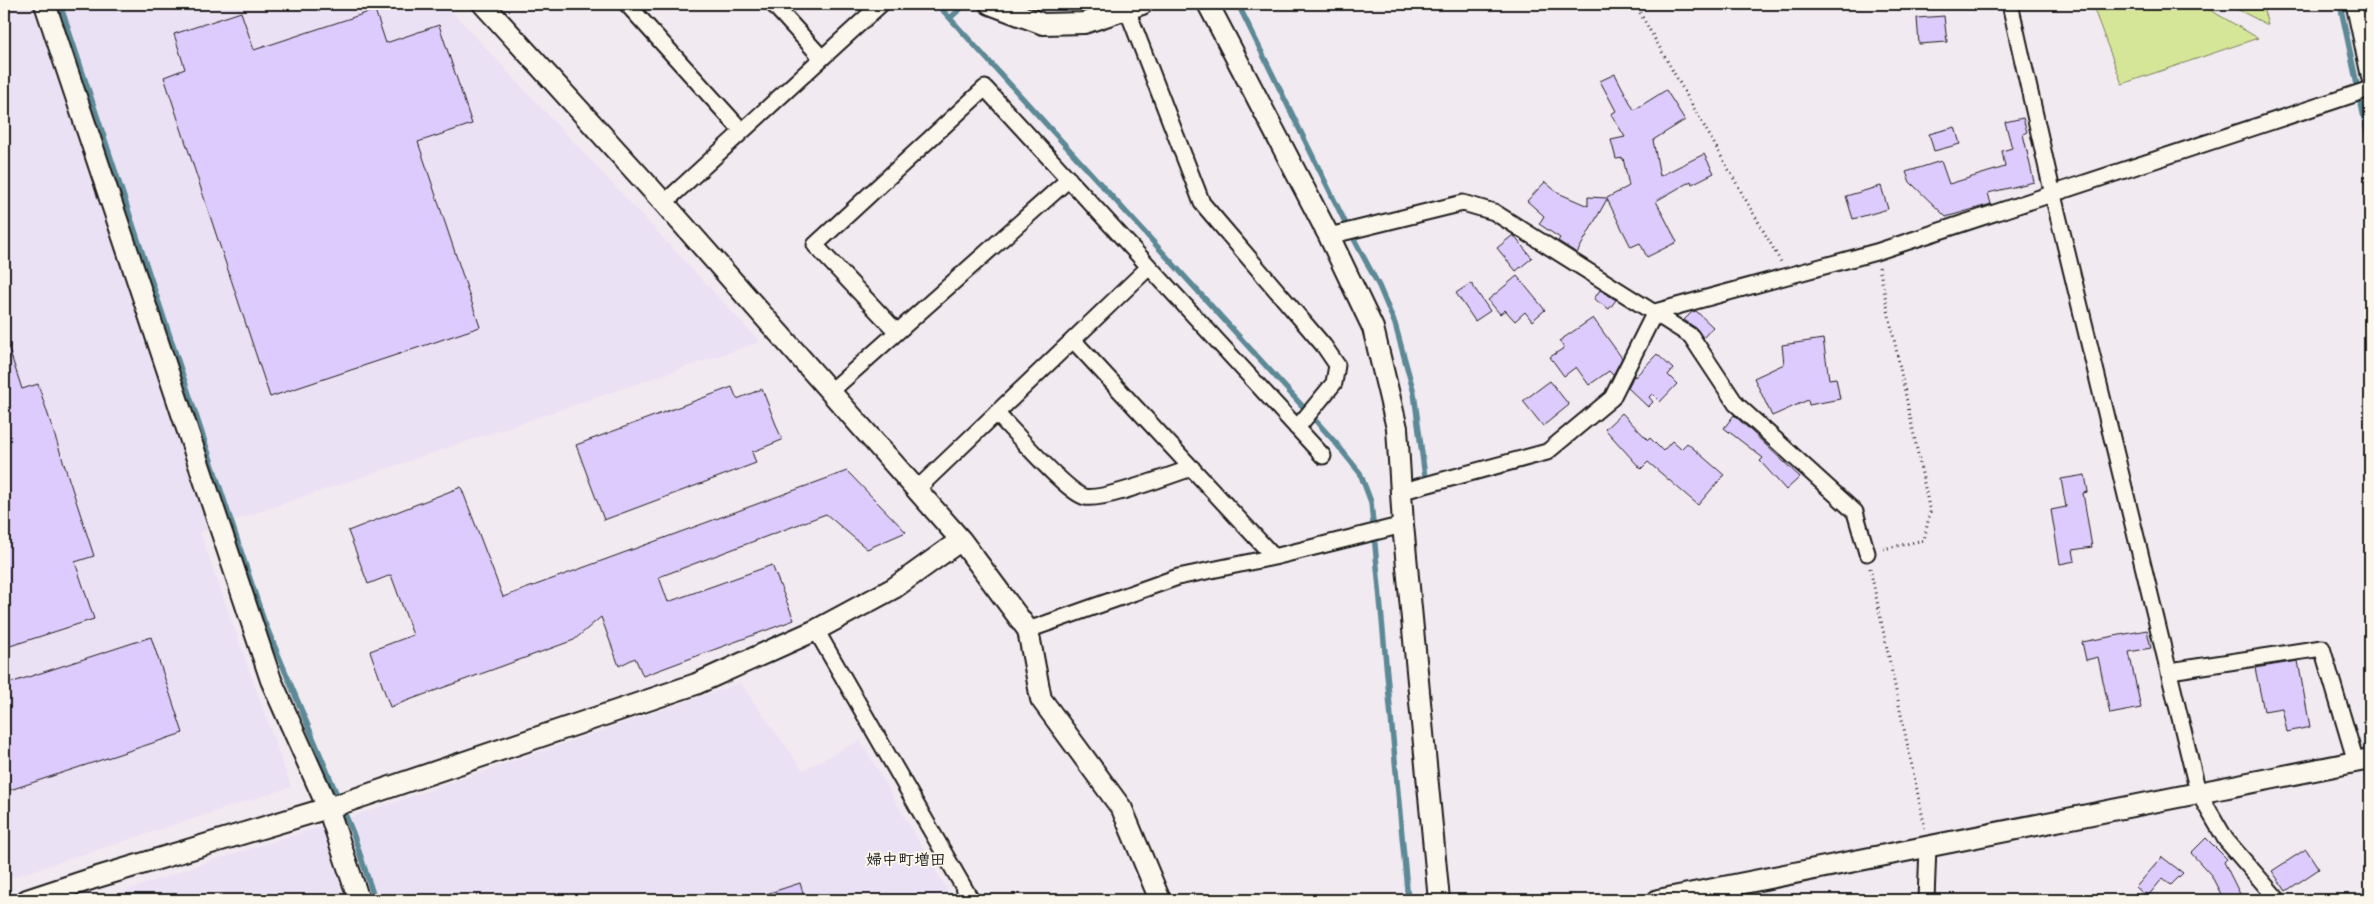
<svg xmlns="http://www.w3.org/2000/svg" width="2374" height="904" font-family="Itim,'Klee One',sans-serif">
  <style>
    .built { fill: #ebe1f4 }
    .green { fill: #d6e699; stroke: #79815a }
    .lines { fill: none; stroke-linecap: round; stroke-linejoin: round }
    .stream { stroke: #5c8996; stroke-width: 5.5 }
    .building { fill: #dccbfc; stroke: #1c1c1c }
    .minor-casing { stroke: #1c1c1c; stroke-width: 19 }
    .tertiary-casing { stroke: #1c1c1c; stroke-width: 24 }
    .path { stroke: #1c1c1c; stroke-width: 3; stroke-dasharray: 1 4; stroke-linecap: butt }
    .minor { stroke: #fbf7ec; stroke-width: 15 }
    .tertiary { stroke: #fbf7ec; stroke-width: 20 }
    .labels { text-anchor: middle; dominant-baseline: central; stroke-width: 4; stroke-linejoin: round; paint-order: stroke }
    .neighbourhood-label { font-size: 16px; font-weight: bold; fill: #1c1c1c; stroke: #fbf7ec }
  </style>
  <rect width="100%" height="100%" fill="#f2eaf1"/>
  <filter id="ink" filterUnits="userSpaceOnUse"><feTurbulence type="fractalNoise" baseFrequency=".02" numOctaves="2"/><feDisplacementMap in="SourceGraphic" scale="10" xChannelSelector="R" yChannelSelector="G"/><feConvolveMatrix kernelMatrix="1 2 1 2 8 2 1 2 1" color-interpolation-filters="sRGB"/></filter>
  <g filter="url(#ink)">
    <path class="built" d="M4,4H445L760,342L200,532L291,787L4,880Z
      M740,683L803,770L860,740L953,900H100L204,863L357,815Z"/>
    <path class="green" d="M2092,4H2200L2258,38L2122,84Z
      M2227,4H2262L2268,25Z"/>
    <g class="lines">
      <path class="stream" d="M60,4L264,621L353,833L375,900
        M937,4L1335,442L1360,473L1371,502L1408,900
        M1238,4L1346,224L1379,286L1395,324L1414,393L1425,477
        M2340,4L2370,146
        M950,18L966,4"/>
    </g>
    <path class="building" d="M375,10L386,43L439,25L472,124L418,142L480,327L270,397L164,77L185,69L174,34L241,12L254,50Z
      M1944,16L1947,42L1919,44L1917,18Z
      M1615,74L1634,110L1666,90L1685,120L1653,140L1660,176L1704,154L1714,173L1692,184L1691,181L1656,201L1677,242L1647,257L1640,243L1631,247L1607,199L1577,253L1558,241L1560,238L1539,224L1544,216L1527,201L1545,182L1558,193L1588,206V197L1607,198L1629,186L1623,158L1616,159L1611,140L1625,137L1611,114L1616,111L1600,81Z
      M2023,118L2027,132L2023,134L2034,182L1988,193L1991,204L1946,217L1910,182L1906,172L1941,161L1949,184L2005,167L2002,151L2012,148L2005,122Z
      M1955,127L1960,144L1934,151L1929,134Z
      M1881,186L1888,209L1853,219L1846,196Z
      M1513,235L1532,258L1516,271L1497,248Z
      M1517,276L1545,310L1532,321L1525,312L1515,321L1505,310L1500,314L1488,300Z
      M1471,283L1490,311L1475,321L1456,293Z
      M1600,290L1616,300L1609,309L1594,299Z
      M1696,311L1713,327L1703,338L1696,328L1684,320L1692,312Z
      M1593,318L1622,358L1613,375L1609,371L1589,385L1576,367L1564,376L1550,357L1564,348L1559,341Z
      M1823,339L1829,379L1836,378L1840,399L1809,405L1808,400L1772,416L1754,378L1784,364L1782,345Z
      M7,343L22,389L38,384L94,556L75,562L94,619L4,648V344Z
      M1657,354L1673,369L1668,375L1677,384L1660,402L1652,394L1649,397L1653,402L1648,407L1628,388L1634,375L1635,377Z
      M1550,381L1569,405L1543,426L1523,401Z
      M732,387L737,399L762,389L782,440L752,452L756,463L604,520L576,445Z
      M1622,413L1648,440L1650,438L1663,451L1672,441L1681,449L1687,443L1724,475L1698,505L1648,462L1641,469L1605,429Z
      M1734,415L1800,477L1786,490L1760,461L1763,458L1724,428Z
      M847,471L906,532L867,549L826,514L659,577L668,602L772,565L794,620L643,676L635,658L619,666L601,617L574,640L390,707L370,651L413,635L391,575L368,584L348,531L461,487L503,597Z
      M2085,475L2088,492L2083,493L2092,547L2073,550L2075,561L2060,564L2051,510L2066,507L2061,479Z
      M2147,630L2151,648L2129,652L2141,708L2110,714L2098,657L2086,660L2082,642Z
      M151,637L183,733L4,792V685Z
      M2298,661L2310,727L2287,732L2282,708L2264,711L2255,668Z
      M2206,838L2227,859L2224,862L2243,900H2224L2211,875L2191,853Z
      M2306,849L2319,869L2286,891L2272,871Z
      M2162,857L2183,873L2171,885L2163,878L2147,897L2136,887Z
      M800,883L805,900H758L757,897Z"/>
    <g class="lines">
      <g class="minor-casing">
        <path id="minor" d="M627,4L742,131
          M773,4L822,58
          M1125,4L1202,203L1324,346L1337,365L1334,383L1297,428
          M2010,4L2053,195L2198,792L2226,840L2278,900
          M2354,4L2370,79
          M664,203L881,4
          M1329,236L1463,203L1494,212L1691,336L1736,404L1855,512L1867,553
          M897,332L815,245L985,88L1323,456
          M1073,340L1274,557
          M830,392L1069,179
          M996,413C1013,430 1066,492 1085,497C1104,501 1170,475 1192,468
          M916,490L1149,267
          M1403,491L1547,452L1612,398L1655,312L1876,252L2370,89
          M816,630L971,900
          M1028,630L1178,577L1274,557L1403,525
          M2170,671L2322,648L2356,762
          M1926,900L1928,846"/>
      </g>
      <g class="tertiary-casing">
        <path id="tertiary" d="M45,4L271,680L328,808L359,900
          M483,4L664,203L961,540L1028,630L1041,699L1122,809L1160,900
          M990,4L1043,24L1084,23L1142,4
          M1208,4L1329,236L1373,328L1397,428L1403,525L1439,900
          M27,900L91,879L328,808L696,684L816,630L894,588L961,540
          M1658,900L2370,759"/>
      </g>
      <path class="path" d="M1635,4L1781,262
        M1879,267L1930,512L1924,540L1883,549
        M1870,568L1925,828"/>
      <use href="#minor" class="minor"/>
      <use href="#tertiary" class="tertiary"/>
    </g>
  </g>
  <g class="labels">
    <g class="neighbourhood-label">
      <text x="906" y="859">婦中町増田</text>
    </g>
  </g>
  <rect width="2374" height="904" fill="none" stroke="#fbf7ec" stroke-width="20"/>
  <rect x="10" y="10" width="2354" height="884" fill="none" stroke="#1c1c1c" stroke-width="2" filter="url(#ink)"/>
</svg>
